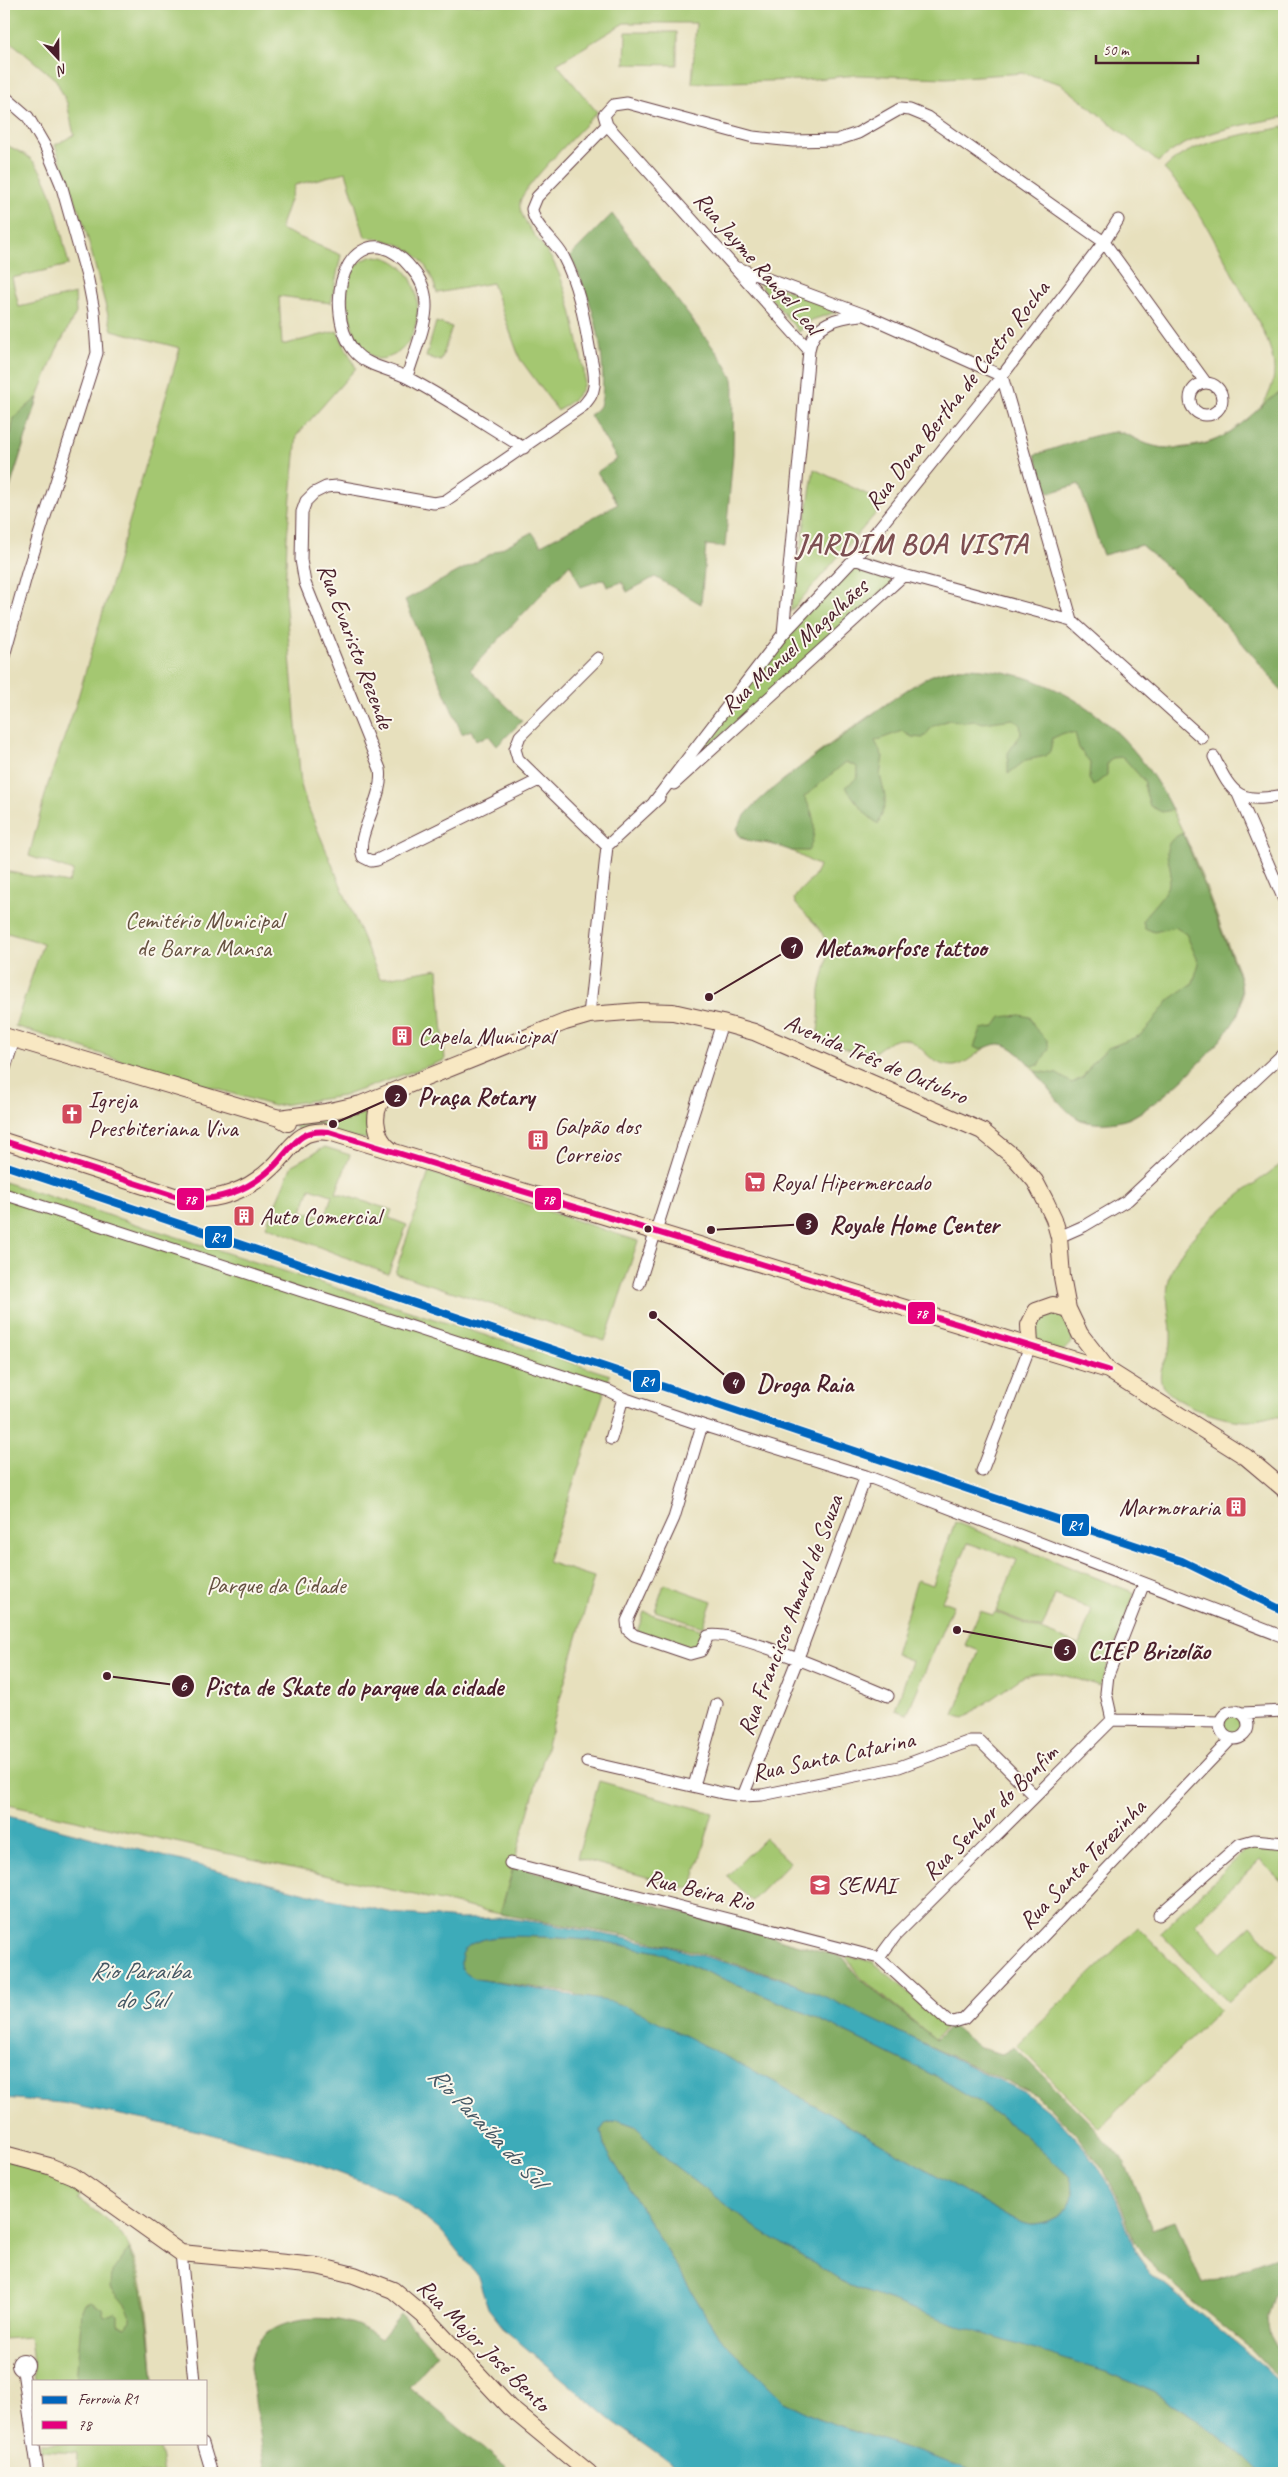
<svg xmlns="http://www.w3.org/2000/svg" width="1288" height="2477" font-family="Caveat,sans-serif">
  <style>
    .green { fill: #a4c771; stroke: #77734e; fill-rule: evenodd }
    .forest { fill: #83ac63; stroke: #666647 }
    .water { fill: #3cabb9; stroke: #436572; fill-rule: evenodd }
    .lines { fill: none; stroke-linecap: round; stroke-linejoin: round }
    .street-casing { stroke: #623c41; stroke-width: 13 }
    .secondary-casing { stroke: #623c41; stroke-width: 18 }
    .street { stroke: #fff; stroke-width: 11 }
    .secondary { stroke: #f8e8c3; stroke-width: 16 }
    .bus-1-casing { stroke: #fbf7ec; stroke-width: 10 }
    .bus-1 { stroke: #e5007d; stroke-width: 6 }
    .rail-1-casing { stroke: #fbf7ec; stroke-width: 11 }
    .rail-1 { stroke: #0065bd; stroke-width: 8 }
    .bus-dot { fill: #4a1f2b; stroke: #fbf7ec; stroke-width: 2 }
    .labels { text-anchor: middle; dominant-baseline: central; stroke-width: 4; stroke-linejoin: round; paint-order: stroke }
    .street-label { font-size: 24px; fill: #4a1f2b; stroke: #fbf7ec }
    .park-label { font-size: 24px; fill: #655140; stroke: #fbf7ec }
    .poi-label { font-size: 24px; fill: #4a1f2b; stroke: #fbf7ec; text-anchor: start }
    .water-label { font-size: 25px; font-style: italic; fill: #445764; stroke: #fbf7ec }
    .district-label { font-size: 29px; font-weight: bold; letter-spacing: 1px; fill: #7d4f52; stroke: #fbf7ec }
    .leader { fill: none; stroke: #4a1f2b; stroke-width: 2 }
    .callout-dot { fill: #4a1f2b; stroke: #fbf7ec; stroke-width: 2 }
    .mark-label { font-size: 15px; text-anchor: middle; font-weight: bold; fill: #fff }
    .callout-label { font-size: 25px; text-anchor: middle; font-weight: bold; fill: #4a1f2b; stroke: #fbf7ec; stroke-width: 4; stroke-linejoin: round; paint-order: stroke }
    .line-badge { stroke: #fbf7ec; stroke-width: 2 }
    .badge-label { font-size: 14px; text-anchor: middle; font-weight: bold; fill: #fff }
  </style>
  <rect width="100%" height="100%" fill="#fbf7ec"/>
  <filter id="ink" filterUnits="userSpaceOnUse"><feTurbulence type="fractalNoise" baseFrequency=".02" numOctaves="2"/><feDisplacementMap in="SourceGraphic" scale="10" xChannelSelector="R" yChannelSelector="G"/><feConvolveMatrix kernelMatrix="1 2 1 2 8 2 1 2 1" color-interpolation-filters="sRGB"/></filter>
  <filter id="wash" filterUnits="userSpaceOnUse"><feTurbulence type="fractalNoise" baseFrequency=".0096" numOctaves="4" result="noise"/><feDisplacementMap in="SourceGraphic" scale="20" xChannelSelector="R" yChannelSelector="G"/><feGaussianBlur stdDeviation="1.12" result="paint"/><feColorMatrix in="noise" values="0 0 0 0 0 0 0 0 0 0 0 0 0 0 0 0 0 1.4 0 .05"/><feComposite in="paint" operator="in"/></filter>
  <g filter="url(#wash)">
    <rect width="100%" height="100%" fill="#e7e0bd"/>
    <path class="green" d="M4,4H1284V117C1241,126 1193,131 1158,162L1061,84L1024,73L946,78L857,75L804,80L692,83L696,23H624L557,64L597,112C583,128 523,186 520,202C517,218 545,247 553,261C571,295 576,335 584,371C586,394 574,398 558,411L520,359L492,283L437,293C426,254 405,241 365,237L346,172L295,185L280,229L341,255L331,303L279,296L282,345L337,331L356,368L297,435L287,538L285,596L301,785L306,802L380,979L438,969L445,1060L343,1096L274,1106L116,1059L15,1026L43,943L4,932V871L68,883L73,871L29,856L48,784L76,704L180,348L112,330L84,224L55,145L74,135L67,103L56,80L4,36Z
      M626,32H677V65L625,64Z
      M1284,127V694C1242,639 1195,589 1141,545L1103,555L1079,484L1049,493L1035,455C1047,451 1111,430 1118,432C1128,434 1137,440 1146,444C1165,451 1187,448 1206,443C1237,435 1275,405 1274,370C1273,342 1254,315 1241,290C1218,248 1198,203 1164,169C1192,139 1246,135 1284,127Z
      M4,143C12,149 23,152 31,159C54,181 61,235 69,265L12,278L19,307L75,294L76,313L56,351L41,389L4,507Z
      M375,256C433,259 430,359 377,359C371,355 364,351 360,344C345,318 336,263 375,256Z
      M753,276L839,311L812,320L799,332Z
      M436,322L452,327L441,361L426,357Z
      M814,469L885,503L790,612Z
      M854,559L904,575L693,760L779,640Z
      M959,668C986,668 1011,674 1037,683C1162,726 1192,858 1237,968C1241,981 1244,995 1240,1008C1229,1040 1159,1106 1128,1119C1115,1123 1100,1124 1087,1122C1060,1117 1035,1060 1008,1046C988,1035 973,1064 954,1066C917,1068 920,1011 869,1057L817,1038C820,1022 819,1007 820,991C822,973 833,954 824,937C817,923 805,915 796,904L794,899C800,887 817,878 819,866L784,847L743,839L737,832C738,805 900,692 929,677C939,672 948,670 959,668Z
      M367,1110L370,1114L372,1136L368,1139L298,1131L294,1123Z
      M325,1147L350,1155L336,1193L392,1210L389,1218L407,1225L388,1274L266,1226L292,1165ZM310,1188L332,1195L325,1218L302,1211Z
      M1284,1162V1418C1272,1414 1261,1420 1249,1421C1224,1422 1180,1406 1163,1387C1154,1369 1171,1358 1171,1341C1172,1321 1165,1303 1168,1284C1175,1236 1248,1189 1284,1162Z
      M429,1172L638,1241L605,1341L395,1273Z
      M4,1182L610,1375L547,1562L594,1577L500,1914L4,1804Z
      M1060,1309L1073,1338L1071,1343L1063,1351L1040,1345L1032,1332L1035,1319Z
      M955,1522L1135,1593L1100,1686C1074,1679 1050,1667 1024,1676L964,1718L954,1715L979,1651L965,1645L980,1611L993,1615L995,1612L1079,1645L1092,1609L1055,1595L1042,1629L996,1611L1017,1560L968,1543L942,1601L953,1605L907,1714L895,1710L912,1661L895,1654L917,1580L933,1585Z
      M664,1584L712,1601L703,1627L655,1611Z
      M644,1612L703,1630L697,1651L637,1632Z
      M1222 1725a12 12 0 1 1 24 0a12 12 0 1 1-24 0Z
      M599,1781L713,1813L691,1889L577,1858Z
      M765,1838L790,1862L752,1901L727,1876Z
      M1252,1844L1284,1847V1884L1260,1860L1195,1924L1222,1952L1251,1925L1279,1954L1228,2003L1160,1933Z
      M1138,1927L1220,2010L1099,2128L1017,2045Z
      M845,1955L873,1962L948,2025L935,2039L859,1976Z
      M4,2159L53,2174L83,2191L78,2199C92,2209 109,2220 120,2233C151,2273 149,2333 154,2381H35L30,2337L4,2339Z
      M41,2443H159L164,2473H77L78,2453L41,2451Z"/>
    <path class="forest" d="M612,214L724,362L733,379L734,388L733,454L725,547L706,545L701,604L655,577L627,592L622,582L607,587L604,579L581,587L570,564L470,670L522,721L497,746L489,736L476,740L471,730L462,734L405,600L532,532L541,545L618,504L597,472L617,459L590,415L600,406L602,398C606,347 593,301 570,256Z
      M1284,389V694C1242,639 1195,589 1141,545L1103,555L1079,484L1049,493L1035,455C1057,448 1093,434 1115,432C1124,431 1138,441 1147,444C1166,451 1192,449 1211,442C1241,430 1258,406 1284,389Z
      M38,397L4,507V445L11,434L14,418Z
      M959,668C1054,667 1132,726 1172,810L1162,812L1150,806L1144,786L1145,782L1123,757L1112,758L1107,764V775L1093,786L1089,779L1090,763L1079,748L1075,733H1064L1053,738L1050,751L1046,756L1026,760L1008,774V753L1021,734L1020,724L1013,719L983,723L977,721L965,722L949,720L933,726L923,738L912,737L902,731L875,741L883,757L880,775L885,796V805L878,824L866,814L845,787C853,781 862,777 856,766L846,762L804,797C815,813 818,833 808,851H792L769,843L750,841L740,837L737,829C746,802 818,755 842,737C871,716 898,693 930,676C939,672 948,670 959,668Z
      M1183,833L1240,979C1242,992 1242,1004 1237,1016C1223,1045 1157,1108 1127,1119C1114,1124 1094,1125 1082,1120C1063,1113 1048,1086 1035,1071L1057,1074L1072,1083L1083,1077L1093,1062L1108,1048L1139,1036L1146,1030L1169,1000L1193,983L1199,963L1186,934L1175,927L1154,932L1145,928L1143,922L1145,916C1154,905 1166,894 1170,880C1175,863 1153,846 1183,833Z
      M1020,1015L1030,1017L1035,1028L1047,1040L1049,1048L1039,1065L1031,1066C1022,1057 1011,1043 997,1044C988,1045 982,1052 974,1047L981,1029L994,1027L1001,1017Z
      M514,1866L843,1957L858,1977L936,2040L951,2025L980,2048L1002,2054L1014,2047L1090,2123L1125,2163L1152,2229L1175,2221L1202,2284L1284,2254V2287L1274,2296L1267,2321L1270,2335L1284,2360V2384L1252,2350L1172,2284L1145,2258L1134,2242L1119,2200L1104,2171L1075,2133L1036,2095L777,1976L688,1950L632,1937L500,1914Z
      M546,1937L601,1941L658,1952L806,2013L941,2079L981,2103L1022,2133L1069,2176C1082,2202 1062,2221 1035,2224C1027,2225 1017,2220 1009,2217L769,2079L573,1993L476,1979C467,1975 459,1970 461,1959C464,1930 525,1937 546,1937Z
      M618,2120L635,2126L666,2159L752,2225L850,2286L1106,2372L1154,2392L1195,2418L1245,2458L1260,2473H980L820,2419L785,2402L719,2337L604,2146L601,2130L605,2124Z
      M129,2249C147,2291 149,2336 154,2381H76L82,2310L85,2303L91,2301L102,2308L104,2317L114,2313L118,2315V2325L126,2327C139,2313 118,2299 111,2287L112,2272Z
      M401,2314L438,2354L409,2387L514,2473H340L328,2470L314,2473H266L250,2367C252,2318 314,2312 351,2323C362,2326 371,2333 381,2339Z"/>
    <path class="water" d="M4,1815L314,1895L393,1913L459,1919L506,1918L543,1923L667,1946L777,1977L830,1999L1024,2092L1058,2119L1086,2150L1106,2179L1117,2200L1136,2253L1150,2273L1267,2369L1284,2389V2473H1260L1245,2458L1195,2418L1154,2392L1106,2372L977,2332L850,2286L752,2225L666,2159L635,2126L618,2120L605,2124L601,2130L604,2146L719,2337L785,2402L820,2419L980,2473H685L611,2420L506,2331L488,2308L478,2277L443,2233L393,2193L296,2157L199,2131L62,2103L4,2098ZM546,1937L601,1941L658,1952L806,2013L941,2079L981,2103L1022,2133L1069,2176C1082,2202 1062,2221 1035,2224C1027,2225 1017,2220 1009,2217L769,2079L643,2014L613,2002L476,1979C467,1975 459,1970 461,1959C464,1930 525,1937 546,1937Z"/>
  </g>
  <g filter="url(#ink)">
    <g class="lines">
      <g class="street-casing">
        <path id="street" d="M4,96L28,117L46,148L61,184L88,280L94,311L97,353L27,573L4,656
          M738,268L865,315L1002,376L1072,621
          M809,350C813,323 838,317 862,315
          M407,377C417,340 442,301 411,268C403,258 393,250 380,247C367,245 355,254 349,264C334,288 337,329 354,351C367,367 391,369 408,378C448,399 486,425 524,448
          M1190 399a16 16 0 1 1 32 0a16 16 0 1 1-32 0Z
          M854,559L904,575L1072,621L1202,738
          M783,634L809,350L607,125L604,115L613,105L627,103L753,137L793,141L837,140L858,133L900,109L910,110L927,117L1104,242L1206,383
          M598,658L520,736L515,749L518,759L607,846
          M1214,757C1233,798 1241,803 1284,795
          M539,780L377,860L371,861L363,857C354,836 385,798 380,769L305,583L301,560L302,512L306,501L314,493L326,487L337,486L434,503L445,501L583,406C588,400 593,395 594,386C596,375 592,363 590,352C584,319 579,286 563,256C555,241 534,227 532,209L537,197L607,125
          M674,784L904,575
          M1238,794L1284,900
          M654,802L783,634L854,559L1002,376L1104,242L1118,220
          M607,846L659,798
          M589,1015L607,846
          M4,1071L14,1040
          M4,1194L609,1391L623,1398L702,1425L866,1476L1284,1637
          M1059,1237L1084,1226L1128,1200L1284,1053
          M639,1284L722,1023
          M702,1425L674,1518L627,1621L628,1630L634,1635L690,1654L701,1651L708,1636C731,1627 859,1684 888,1696
          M611,1439L623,1398
          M982,1471L1030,1346
          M1220 1725a14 14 0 1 1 28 0a14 14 0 1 1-28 0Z
          M1242,1713L1284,1711
          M1112,1720L1106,1693L1108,1675L1144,1583
          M1112,1720L1220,1722
          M587,1762L722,1793L743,1796L762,1795L899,1767L970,1741H980L1035,1796
          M694,1786L717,1704
          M743,1796L798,1658L866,1476
          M510,1863L879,1958L948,2021L954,2022L964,2019L1231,1739
          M1159,1915L1240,1844L1254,1840L1284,1843
          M879,1958L896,1935L1112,1720
          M181,2253L194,2381
          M17.5 2365a5.5 5.5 0 1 1 11 0a5.5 5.5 0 1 1-11 0Z
          M23,2371L38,2473
          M203,2443L212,2473"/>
      </g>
      <g class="secondary-casing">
        <path id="secondary" d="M4,1036L279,1118L288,1123
          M389,1094C370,1106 373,1138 392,1151
          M279,1118L326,1112L361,1104L565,1022L589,1015L640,1011L673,1012L722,1023L754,1032L982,1131L1015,1158L1035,1181L1046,1202L1054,1219L1059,1237L1062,1277L1068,1309L1080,1334L1108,1370L1246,1457L1284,1489
          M4,1141L181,1198C216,1203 248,1191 273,1167C292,1149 297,1128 329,1132L1108,1370
          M1030,1346L1029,1325L1036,1311L1053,1305L1068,1309
          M4,2154L49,2166L73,2176L181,2253L317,2266L354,2275L393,2290L423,2315L509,2407L589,2473"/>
      </g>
      <use href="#street" class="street"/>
      <use href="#secondary" class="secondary"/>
      <g class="bus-1-casing">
        <path id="bus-1" d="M4,1141L181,1198C216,1203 248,1191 273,1167C292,1149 297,1128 329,1132L1108,1370"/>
      </g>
      <use href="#bus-1" class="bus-1"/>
      <g class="rail-1-casing">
        <path id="rail-1" d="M4,1165L1182,1561L1284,1611"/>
      </g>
      <use href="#rail-1" class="rail-1"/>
    </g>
  </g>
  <defs>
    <g id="building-square" transform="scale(1.125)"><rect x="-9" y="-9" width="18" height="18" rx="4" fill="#d1495b" stroke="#fbf7ec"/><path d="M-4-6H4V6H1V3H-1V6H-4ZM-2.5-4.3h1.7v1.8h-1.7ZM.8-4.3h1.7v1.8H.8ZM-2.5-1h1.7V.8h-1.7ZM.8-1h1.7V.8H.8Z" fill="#fff"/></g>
    <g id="church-square" transform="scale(1.125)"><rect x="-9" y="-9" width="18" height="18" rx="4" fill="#d1495b" stroke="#fbf7ec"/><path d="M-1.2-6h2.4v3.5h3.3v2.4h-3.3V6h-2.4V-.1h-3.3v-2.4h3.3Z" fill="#fff"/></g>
    <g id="supermarket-square" transform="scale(1.125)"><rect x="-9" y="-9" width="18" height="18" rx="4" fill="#d1495b" stroke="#fbf7ec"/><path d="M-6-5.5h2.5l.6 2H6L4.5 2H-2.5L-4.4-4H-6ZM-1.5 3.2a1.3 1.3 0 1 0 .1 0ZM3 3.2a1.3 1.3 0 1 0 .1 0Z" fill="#fff"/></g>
    <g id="university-square" transform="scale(1.125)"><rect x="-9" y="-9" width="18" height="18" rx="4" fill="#d1495b" stroke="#fbf7ec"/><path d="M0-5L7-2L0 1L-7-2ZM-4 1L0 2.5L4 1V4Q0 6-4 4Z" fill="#fff"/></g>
  </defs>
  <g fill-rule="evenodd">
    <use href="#building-square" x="402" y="1036"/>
    <use href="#church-square" x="72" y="1114"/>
    <use href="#building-square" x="538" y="1140"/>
    <use href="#supermarket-square" x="755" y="1182"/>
    <use href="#building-square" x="244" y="1216"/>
    <use href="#building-square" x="1236" y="1507"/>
    <use href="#university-square" x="820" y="1885"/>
  </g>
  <circle class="bus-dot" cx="648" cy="1229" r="4.5"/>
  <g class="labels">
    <g class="street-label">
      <text transform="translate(758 263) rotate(49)">Rua Jayme Rangel Leal</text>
      <text transform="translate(957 395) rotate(-52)">Rua Dona Bertha de Castro Rocha</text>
      <text transform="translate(356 646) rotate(69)">Rua Evaristo Rezende</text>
      <text transform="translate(794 646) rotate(-42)">Rua Manuel Magalhães</text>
      <text transform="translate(876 1059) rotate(23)">Avenida Três de Outubro</text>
      <text transform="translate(790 1615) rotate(-69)">Rua Francisco Amaral de Souza</text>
      <text transform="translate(833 1756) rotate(-12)">Rua Santa Catarina</text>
      <text transform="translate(990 1812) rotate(-45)">Rua Senhor do Bonfim</text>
      <text transform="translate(1082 1864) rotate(-46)">Rua Santa Terezinha</text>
      <text transform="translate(700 1890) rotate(14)">Rua Beira Rio</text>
      <text transform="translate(484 2345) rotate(45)">Rua Major José Bento</text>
    </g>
    <g class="park-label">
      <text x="204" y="920">Cemitério Municipal<tspan x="204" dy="28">de Barra Mansa</tspan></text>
      <text x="276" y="1585">Parque da Cidade</text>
    </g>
    <g class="poi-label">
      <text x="418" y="1036">Capela Municipal</text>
      <text x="88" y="1100">Igreja<tspan x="88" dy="28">Presbiteriana Viva</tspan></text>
      <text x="554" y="1126">Galpão dos<tspan x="554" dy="28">Correios</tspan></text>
      <text x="771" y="1182">Royal Hipermercado</text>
      <text x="260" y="1216">Auto Comercial</text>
      <text x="1220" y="1507" text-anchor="end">Marmoraria</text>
      <text x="836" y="1885">SENAI</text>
    </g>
    <g class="water-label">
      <text x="140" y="1971">Rio Paraiba<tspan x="140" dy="29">do Sul</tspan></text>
      <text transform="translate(487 2127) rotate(46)">Rio Paraíba do Sul</text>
    </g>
    <g class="district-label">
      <text x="912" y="543">JARDIM BOA VISTA</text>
    </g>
  </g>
  <path class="leader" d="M709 997L792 948M333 1124L396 1096M711 1230L807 1224M653 1315L734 1383M957 1630L1065 1650M107 1676L183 1686"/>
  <g class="callout-dot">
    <circle cx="709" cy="997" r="5"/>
    <circle cx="333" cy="1124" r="5"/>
    <circle cx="711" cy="1230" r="5"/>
    <circle cx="653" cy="1315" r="5"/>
    <circle cx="957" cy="1630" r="5"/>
    <circle cx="107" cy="1676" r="5"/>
    <circle cx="792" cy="948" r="12"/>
    <circle cx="396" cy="1096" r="12"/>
    <circle cx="807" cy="1224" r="12"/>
    <circle cx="734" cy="1383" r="12"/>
    <circle cx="1065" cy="1650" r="12"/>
    <circle cx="183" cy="1686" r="12"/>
  </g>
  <g class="mark-label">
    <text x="792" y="953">1</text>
    <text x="396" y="1102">2</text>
    <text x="807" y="1229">3</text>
    <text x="734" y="1388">4</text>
    <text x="1065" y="1655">5</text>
    <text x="183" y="1691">6</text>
  </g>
  <g class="callout-label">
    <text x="901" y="956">Metamorfose tattoo</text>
    <text x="476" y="1105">Praça Rotary</text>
    <text x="914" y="1233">Royale Home Center</text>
    <text x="805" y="1392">Droga Raia</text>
    <text x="1149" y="1659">CIEP Brizolão</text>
    <text x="354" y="1695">Pista de Skate do parque da cidade</text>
  </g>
  <g class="line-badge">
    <rect x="176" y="1187" width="29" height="24" rx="5" fill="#e5007d"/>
    <rect x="534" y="1187" width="28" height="24" rx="5" fill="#e5007d"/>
    <rect x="204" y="1225" width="29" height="24" rx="5" fill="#0065bd"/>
    <rect x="907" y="1301" width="29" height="24" rx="5" fill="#e5007d"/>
    <rect x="632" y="1369" width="29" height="24" rx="5" fill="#0065bd"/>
    <rect x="1061" y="1513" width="29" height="24" rx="5" fill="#0065bd"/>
  </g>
  <g class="badge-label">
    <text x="190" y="1204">78</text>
    <text x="548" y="1204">78</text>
    <text x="218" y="1242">R1</text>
    <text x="921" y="1318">78</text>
    <text x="647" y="1386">R1</text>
    <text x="1075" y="1530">R1</text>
  </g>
  <rect width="1288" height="2477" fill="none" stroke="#fbf7ec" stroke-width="20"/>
  <rect x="32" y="2380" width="175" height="65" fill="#fbf7ec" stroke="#b4a19f"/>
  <rect x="42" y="2396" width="25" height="8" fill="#0065bd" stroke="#b4a19f"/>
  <text x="78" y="2404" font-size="15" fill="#4a1f2b">Ferrovia R1</text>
  <rect x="42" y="2421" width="25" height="8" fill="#e5007d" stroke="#b4a19f"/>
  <text x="78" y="2430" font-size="15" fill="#4a1f2b">78</text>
  <g transform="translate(58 58) rotate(158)" stroke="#fbf7ec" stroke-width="4" paint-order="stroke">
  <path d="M0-4L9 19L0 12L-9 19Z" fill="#4a1f2b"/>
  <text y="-8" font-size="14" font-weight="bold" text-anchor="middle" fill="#4a1f2b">N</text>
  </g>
  <path d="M1096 55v8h102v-8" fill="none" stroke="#4a1f2b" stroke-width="2.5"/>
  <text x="1103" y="55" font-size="15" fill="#4a1f2b" stroke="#fbf7ec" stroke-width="4" paint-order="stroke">50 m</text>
</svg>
